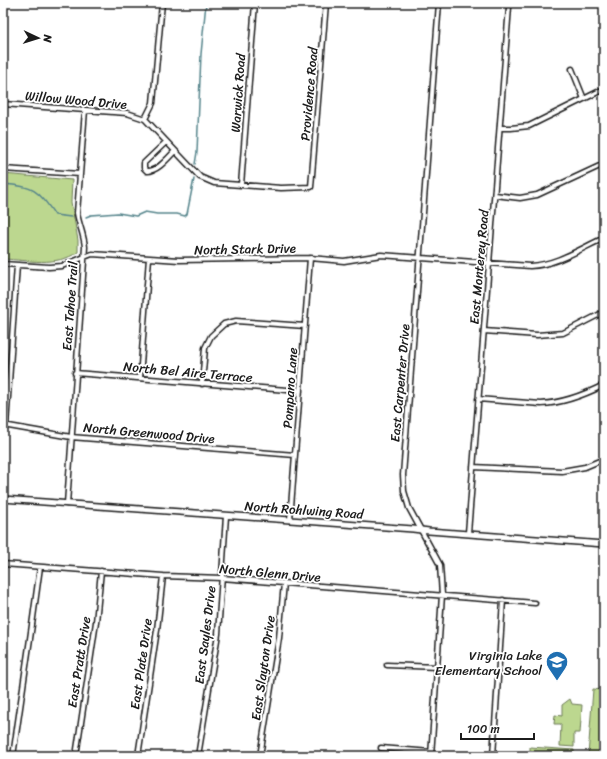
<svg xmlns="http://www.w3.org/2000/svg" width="607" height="759" font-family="Sriracha,sans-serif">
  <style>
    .green { fill: #bcd78f; stroke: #6c7a56 }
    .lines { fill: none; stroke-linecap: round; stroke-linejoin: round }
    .stream { stroke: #54848b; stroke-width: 1.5 }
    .minor-casing { stroke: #1c1c1c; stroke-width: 7 }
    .tertiary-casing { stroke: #1c1c1c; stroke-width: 8 }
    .minor { stroke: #fff; stroke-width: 4 }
    .tertiary { stroke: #fff; stroke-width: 5 }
    .labels { text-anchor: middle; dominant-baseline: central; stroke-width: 3.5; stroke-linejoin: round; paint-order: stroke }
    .street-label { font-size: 13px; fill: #1c1c1c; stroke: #fff }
    .poi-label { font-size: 13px; fill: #1c1c1c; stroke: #fff; text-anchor: end }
  </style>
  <rect width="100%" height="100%" fill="#fff"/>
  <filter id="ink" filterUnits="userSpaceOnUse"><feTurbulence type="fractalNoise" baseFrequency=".025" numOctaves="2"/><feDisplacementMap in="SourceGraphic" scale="8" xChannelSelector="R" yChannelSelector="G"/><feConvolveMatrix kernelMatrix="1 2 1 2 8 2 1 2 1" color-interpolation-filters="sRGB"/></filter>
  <g filter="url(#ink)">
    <path class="green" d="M3,174L72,180L71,202L78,240V252C56,267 28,260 3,259Z
      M593,689L604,690V756H588Z
      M570,699L572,704L582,705L580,733H574V747L560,746L561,724H554L555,715L562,716V705Z
      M530,747L574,750V756H530Z"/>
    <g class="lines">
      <path class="stream" d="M195,164L197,152L201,54L206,3
        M3,184C34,186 38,190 55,215L71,217
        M86,217L91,215L118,213L136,216L145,212L157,214H177L185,216L187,214L194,179"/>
      <g class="minor-casing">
        <path id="minor" d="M572,69L584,99
          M3,104L127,113L145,119L200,177L214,183L281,188L311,187L326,3
          M145,119L153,103L162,3
          M500,128H511L529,126L604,89
          M166,142L144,163V168L147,171C157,172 168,158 175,151
          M3,169L80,174
          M241,185L255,3
          M495,195L520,198L537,195L604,164
          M3,264L49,267L62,266L92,254L179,260L310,258L344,261L381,255L530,266C556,265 580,249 604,238
          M484,331L537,335L563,333L604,312
          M75,373L300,391
          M140,378L149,258
          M202,384L205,348L211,336L224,324L236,321L305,326
          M478,399L541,404C564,403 584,395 604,385
          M3,425L71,437L295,455
          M6,426L17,265
          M473,467L562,471L585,467L604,459
          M67,504L85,247C84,235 79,225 77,213L85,110
          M290,520L310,258
          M468,533L509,7L511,3
          M3,564L163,576L222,578L535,603
          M387,665L437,667
          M381,748L431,752
          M13,756L33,618L40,567
          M76,756L96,622L101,571
          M138,756L157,630L163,576
          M198,756L218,634L226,516
          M260,756L279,638L284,583
          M431,756L442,595L440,565L409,508L404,491L403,475L439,3
          M493,756L503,600"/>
      </g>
      <g class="tertiary-casing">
        <path id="tertiary" d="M3,499L413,529L429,531L604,544"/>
      </g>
      <use href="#minor" class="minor"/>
      <use href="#tertiary" class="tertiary"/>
    </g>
  </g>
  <defs>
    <g id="school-pin" transform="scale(1.15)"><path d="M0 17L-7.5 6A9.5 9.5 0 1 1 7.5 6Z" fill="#1f6fb2" stroke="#fff"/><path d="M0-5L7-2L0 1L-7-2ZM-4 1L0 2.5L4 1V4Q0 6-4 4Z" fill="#fff"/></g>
  </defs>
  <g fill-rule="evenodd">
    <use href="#school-pin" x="557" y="662"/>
  </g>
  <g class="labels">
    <g class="street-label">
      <text transform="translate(238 93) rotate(-86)">Warwick Road</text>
      <text transform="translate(309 94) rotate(-85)">Providence Road</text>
      <text transform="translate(76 100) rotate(5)">Willow Wood Drive</text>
      <text transform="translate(245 249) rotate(-1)">North Stark Drive</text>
      <text transform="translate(479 267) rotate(-85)">East Monterey Road</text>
      <text transform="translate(70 306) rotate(-86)">East Tahoe Trail</text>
      <text transform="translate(188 372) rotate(5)">North Bel Aire Terrace</text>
      <text transform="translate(400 383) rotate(-85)">East Carpenter Drive</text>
      <text transform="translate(290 388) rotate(-86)">Pompano Lane</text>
      <text transform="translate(149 433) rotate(5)">North Greenwood Drive</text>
      <text transform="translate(304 510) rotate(4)">North Rohlwing Road</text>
      <text transform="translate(270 573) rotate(5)">North Glenn Drive</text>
      <text transform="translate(205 635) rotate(-83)">East Sayles Drive</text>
      <text transform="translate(79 662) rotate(-81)">East Pratt Drive</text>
      <text transform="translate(141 664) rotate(-82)">East Plate Drive</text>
      <text transform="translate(263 668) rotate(-82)">East Slayton Drive</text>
    </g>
    <g class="poi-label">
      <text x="542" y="655">Virginia Lake<tspan x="542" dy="15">Elementary School</tspan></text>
    </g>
  </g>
  <rect width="607" height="759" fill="none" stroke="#fff" stroke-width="16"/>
  <rect x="8" y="8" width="591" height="743" fill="none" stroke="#1c1c1c" stroke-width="1.5" filter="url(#ink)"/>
  <g transform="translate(38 38) rotate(94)" stroke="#ffffff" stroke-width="3" paint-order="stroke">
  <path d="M0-3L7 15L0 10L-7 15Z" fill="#1c1c1c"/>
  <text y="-6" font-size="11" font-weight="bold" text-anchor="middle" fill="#1c1c1c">N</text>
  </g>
  <path d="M461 733v6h73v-6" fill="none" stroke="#1c1c1c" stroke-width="2"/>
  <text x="467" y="733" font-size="12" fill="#1c1c1c" stroke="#ffffff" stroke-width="3" paint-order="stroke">100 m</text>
</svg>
